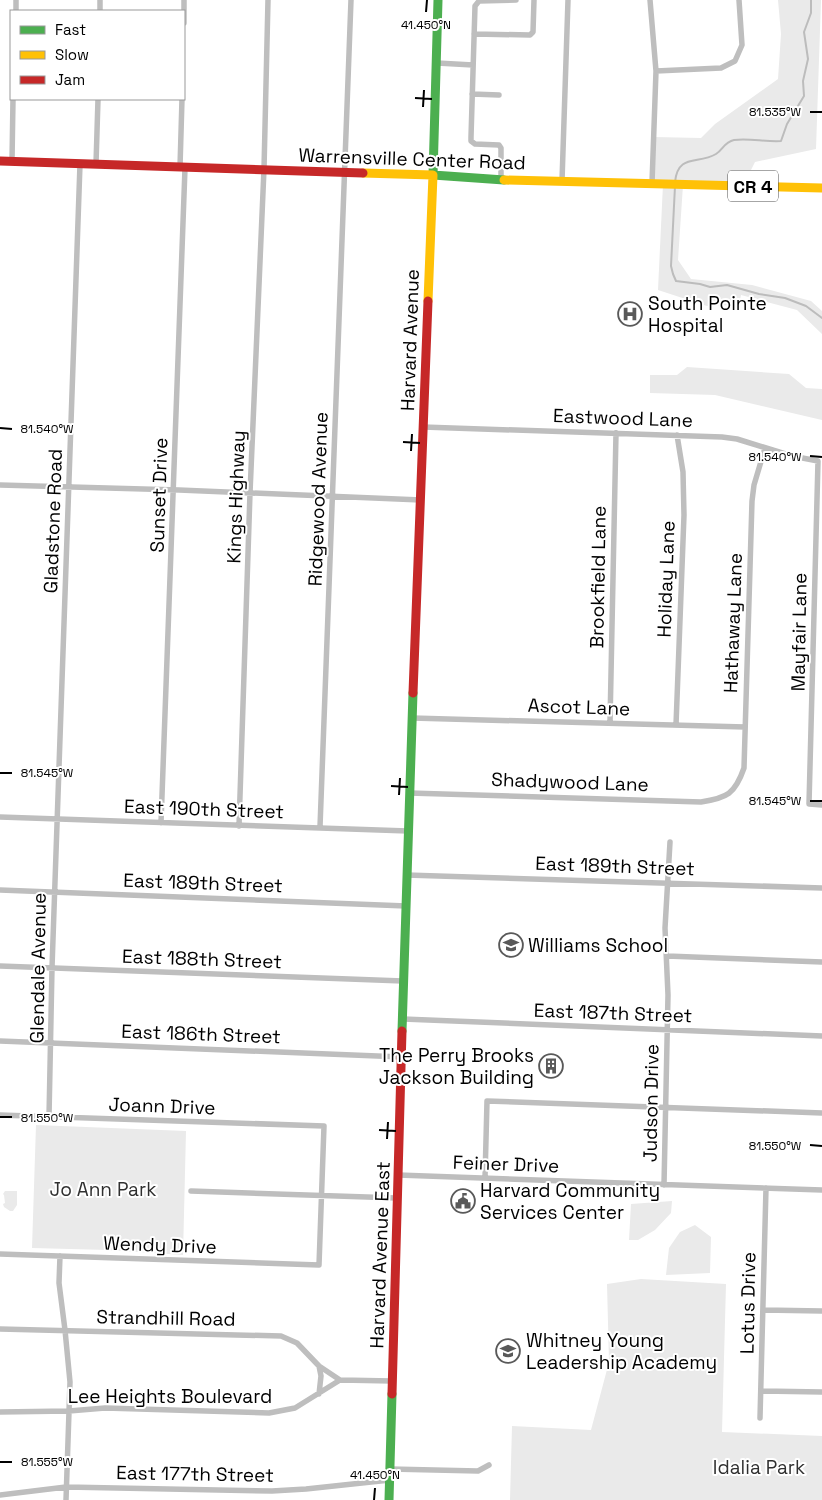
<svg xmlns="http://www.w3.org/2000/svg" width="822" height="1500" font-family="'Space Grotesk',sans-serif">
  <style>
    .green { fill: #eaeaea }
    .lines { fill: none; stroke-linecap: round; stroke-linejoin: round }
    .stream { stroke: #bcbcbc; stroke-width: 2 }
    .street { stroke: #bebebe; stroke-width: 5.5 }
    .fast { stroke: #4caf50; stroke-width: 9 }
    .slow { stroke: #ffc107; stroke-width: 9 }
    .jam { stroke: #c62828; stroke-width: 9 }
    .ticks { fill: none; stroke: #000; stroke-width: 2 }
    .labels { text-anchor: middle; dominant-baseline: central; stroke-width: 4; stroke-linejoin: round; paint-order: stroke }
    .shield { fill: #fff; stroke: #4c4c4c; stroke-width: 1 }
    .shield-label { font-size: 18px; font-weight: bold; fill: #000 }
    .street-label { font-size: 19px; fill: #000; stroke: #fff }
    .poi-label { font-size: 19px; fill: #000; stroke: #fff; text-anchor: start }
    .park-label { font-size: 19px; fill: #303030; stroke: #fff }
    .ticks-label { font-size: 12px; text-anchor: middle; fill: #000; stroke: #fff; stroke-width: 4; stroke-linejoin: round; paint-order: stroke }
  </style>
  <rect width="100%" height="100%" fill="#fff"/>
  <path class="green" d="M778,0H821L816,149L755,162L743,186L683,185L678,260L691,279L752,285L811,301L822,311V334L797,310L741,295L739,305L707,306L658,290L663,184L652,183L654,137L701,138L715,124L778,79L781,34Z
    M687,367L789,374L806,388L822,389V420L715,395L650,393V375H677Z
    M36,1125L186,1131L183,1255L108,1250L32,1248Z
    M5,1191H17V1205L13,1211H10L4,1207L3,1204L5,1203L4,1195L3,1194Z
    M672,1201L671,1213L655,1230L638,1240H629L631,1204Z
    M695,1225L711,1237L710,1273L666,1275L669,1248L680,1232Z
    M641,1279L726,1284L722,1432L822,1436V1500H510L512,1426L591,1430L609,1362L607,1284Z"/>
  <g class="lines">
    <path class="stream" d="M675,182C678,153 698,165 716,154C723,150 724,142 734,140C749,138 765,142 781,141L787,124L804,96L803,81L808,59L804,32L811,13V0
      M675,186L671,266L673,274L676,281L700,284L710,287L727,285L759,294L785,298L806,306L822,318"/>
    <path class="street" d="M650,0L656,71L652,183
      M16,11V0
      M100,11V0
      M184,23V0
      M474,34L530,35L533,32L534,0
      M437,63L473,65
      M656,71L721,68L735,61L742,45L739,0
      M472,94L499,95
      M12,161L13,99
      M96,164L98,99
      M180,167L182,99
      M501,179V148L499,145L475,144L471,141V137L475,6L479,1L516,0
      M562,181L568,0
      M423,427L722,437L737,439L792,456L818,461L809,804L822,805
      M0,485L179,490L421,500
      M412,718L745,727
      M610,723L616,433
      M676,725L684,515L683,472L677,435
      M409,793L701,802C727,798 735,794 744,768L752,501L754,485L765,448
      M0,817L408,831
      M161,823L185,168
      M239,826L250,493L264,169L268,0
      M320,827L351,0
      M406,875L822,888
      M0,890L406,906
      M667,956L822,962
      M0,966L403,981
      M403,1019L822,1036
      M0,1041L402,1057
      M0,1115L324,1126L319,1265L0,1254
      M49,1117L52,968L80,164
      M398,1175L822,1190
      M485,1178L487,1101L822,1113
      M664,1185L668,995L665,928L670,842
      M191,1191L397,1198
      M60,1256L59,1283L65,1330L70,1382L66,1500
      M763,1310L822,1311
      M0,1329L281,1336L297,1343L319,1366L340,1380
      M761,1391L822,1392
      M319,1394L321,1376L319,1366
      M0,1412L69,1411L105,1408L269,1413L295,1408L340,1380L392,1381
      M760,1418L766,1188
      M390,1469L478,1471L489,1465
      M0,1495L66,1487L272,1491L306,1489L390,1480"/>
    <path class="fast" d="M438,0L433,175L504,180
      M402,1031L413,693
      M389,1500L392,1394"/>
    <path class="slow" d="M363,173L433,175L428,301
      M504,180L822,188"/>
    <path class="jam" d="M0,161L363,173
      M413,693L428,301
      M392,1394L402,1031"/>
  </g>
  <path class="ticks" d="M426,12L427,0M415,98L432,99M423,107L424,90M810,112H822M0,428L12,429M403,442L420,443M411,451L412,434M810,456L822,457M0,773H12M391,786L408,787M399,795L400,778M810,801H822M0,1117H12M379,1130L396,1131M387,1139L388,1122M810,1145L822,1146M0,1462H12M374,1500L375,1488"/>
  <defs>
    <g id="hospital-ring" transform="scale(1.25)"><circle r="9.5" fill="#fff" stroke="#595959" stroke-width="1.5"/><path d="M-5-5h3v3.5h4V-5h3V5h-3V1.5h-4V5h-3Z" fill="#595959"/></g>
    <g id="school-ring" transform="scale(1.25)"><circle r="9.5" fill="#fff" stroke="#595959" stroke-width="1.5"/><path d="M0-5L7-2L0 1L-7-2ZM-4 1L0 2.5L4 1V4Q0 6-4 4Z" fill="#595959"/></g>
    <g id="building-ring" transform="scale(1.25)"><circle r="9.5" fill="#fff" stroke="#595959" stroke-width="1.5"/><path d="M-4-6H4V6H1V3H-1V6H-4ZM-2.5-4.3h1.7v1.8h-1.7ZM.8-4.3h1.7v1.8H.8ZM-2.5-1h1.7V.8h-1.7ZM.8-1h1.7V.8H.8Z" fill="#595959"/></g>
    <g id="civic-ring" transform="scale(1.25)"><circle r="9.5" fill="#fff" stroke="#595959" stroke-width="1.5"/><path d="M-.6-6.5H3V-4.5H.6V-3L4-1V1h2V6H-6V1h2V-1L-.6-3ZM-1.2 2.5V6h2.4V2.5Z" fill="#595959"/></g>
  </defs>
  <g fill-rule="evenodd">
    <use href="#hospital-ring" x="630" y="314"/>
    <use href="#school-ring" x="511" y="945"/>
    <use href="#building-ring" x="551" y="1066"/>
    <use href="#civic-ring" x="463" y="1201"/>
    <use href="#school-ring" x="508" y="1351"/>
  </g>
  <g class="labels">
    <rect class="shield" x="728" y="170.5" width="50" height="31" rx="4"/>
    <g class="shield-label">
      <text x="753" y="186">CR 4</text>
    </g>
    <g class="street-label">
      <text transform="translate(412 159) rotate(2)">Warrensville Center Road</text>
      <text transform="translate(410 340) rotate(-88)">Harvard Avenue</text>
      <text transform="translate(623 418) rotate(2)">Eastwood Lane</text>
      <text transform="translate(159 495) rotate(-88)">Sunset Drive</text>
      <text transform="translate(236 497) rotate(-88)">Kings Highway</text>
      <text transform="translate(318 499) rotate(-88)">Ridgewood Avenue</text>
      <text transform="translate(53 521) rotate(-88)">Gladstone Road</text>
      <text transform="translate(598 577) rotate(-89)">Brookfield Lane</text>
      <text transform="translate(666 579) rotate(-88)">Holiday Lane</text>
      <text transform="translate(733 623) rotate(-88)">Hathaway Lane</text>
      <text transform="translate(799 632) rotate(-89)">Mayfair Lane</text>
      <text transform="translate(579 707) rotate(2)">Ascot Lane</text>
      <text transform="translate(570 782) rotate(2)">Shadywood Lane</text>
      <text transform="translate(204 809) rotate(2)">East 190th Street</text>
      <text transform="translate(615 866) rotate(2)">East 189th Street</text>
      <text transform="translate(203 883) rotate(2)">East 189th Street</text>
      <text transform="translate(202 959) rotate(2)">East 188th Street</text>
      <text transform="translate(38 968) rotate(-89)">Glendale Avenue</text>
      <text transform="translate(613 1013) rotate(2)">East 187th Street</text>
      <text transform="translate(201 1034) rotate(2)">East 186th Street</text>
      <text transform="translate(651 1103) rotate(-89)">Judson Drive</text>
      <text transform="translate(162 1106) rotate(2)">Joann Drive</text>
      <text transform="translate(506 1164) rotate(2)">Feiner Drive</text>
      <text transform="translate(160 1245) rotate(2)">Wendy Drive</text>
      <text transform="translate(380 1255) rotate(-88)">Harvard Avenue East</text>
      <text transform="translate(748 1303) rotate(-89)">Lotus Drive</text>
      <text transform="translate(166 1318) rotate(1)">Strandhill Road</text>
      <text x="170" y="1396">Lee Heights Boulevard</text>
      <text transform="translate(195 1474) rotate(1)">East 177th Street</text>
    </g>
    <g class="poi-label">
      <text x="648" y="303">South Pointe<tspan x="648" dy="22">Hospital</tspan></text>
      <text x="528" y="945">Williams School</text>
      <text x="534" y="1055" text-anchor="end">The Perry Brooks<tspan x="534" dy="22">Jackson Building</tspan></text>
      <text x="480" y="1190">Harvard Community<tspan x="480" dy="22">Services Center</tspan></text>
      <text x="526" y="1340">Whitney Young<tspan x="526" dy="22">Leadership Academy</tspan></text>
    </g>
    <g class="park-label">
      <text x="103" y="1189">Jo Ann Park</text>
      <text x="759" y="1467">Idalia Park</text>
    </g>
  </g>
  <g class="ticks-label">
    <text x="426" y="29">41.450°N</text>
    <text x="775" y="116">81.535°W</text>
    <text x="47" y="433">81.540°W</text>
    <text x="775" y="461">81.540°W</text>
    <text x="47" y="777">81.545°W</text>
    <text x="775" y="805">81.545°W</text>
    <text x="47" y="1122">81.550°W</text>
    <text x="775" y="1150">81.550°W</text>
    <text x="47" y="1466">81.555°W</text>
    <text x="375" y="1479">41.450°N</text>
  </g>
  <rect x="10" y="10" width="175" height="90" fill="#ffffff" stroke="#999999"/>
  <rect x="20" y="26" width="25" height="8" fill="#4caf50" stroke="#999999"/>
  <text x="55" y="35" font-size="15" fill="#000000">Fast</text>
  <rect x="20" y="51" width="25" height="8" fill="#ffc107" stroke="#999999"/>
  <text x="55" y="60" font-size="15" fill="#000000">Slow</text>
  <rect x="20" y="76" width="25" height="8" fill="#c62828" stroke="#999999"/>
  <text x="55" y="85" font-size="15" fill="#000000">Jam</text>
</svg>
